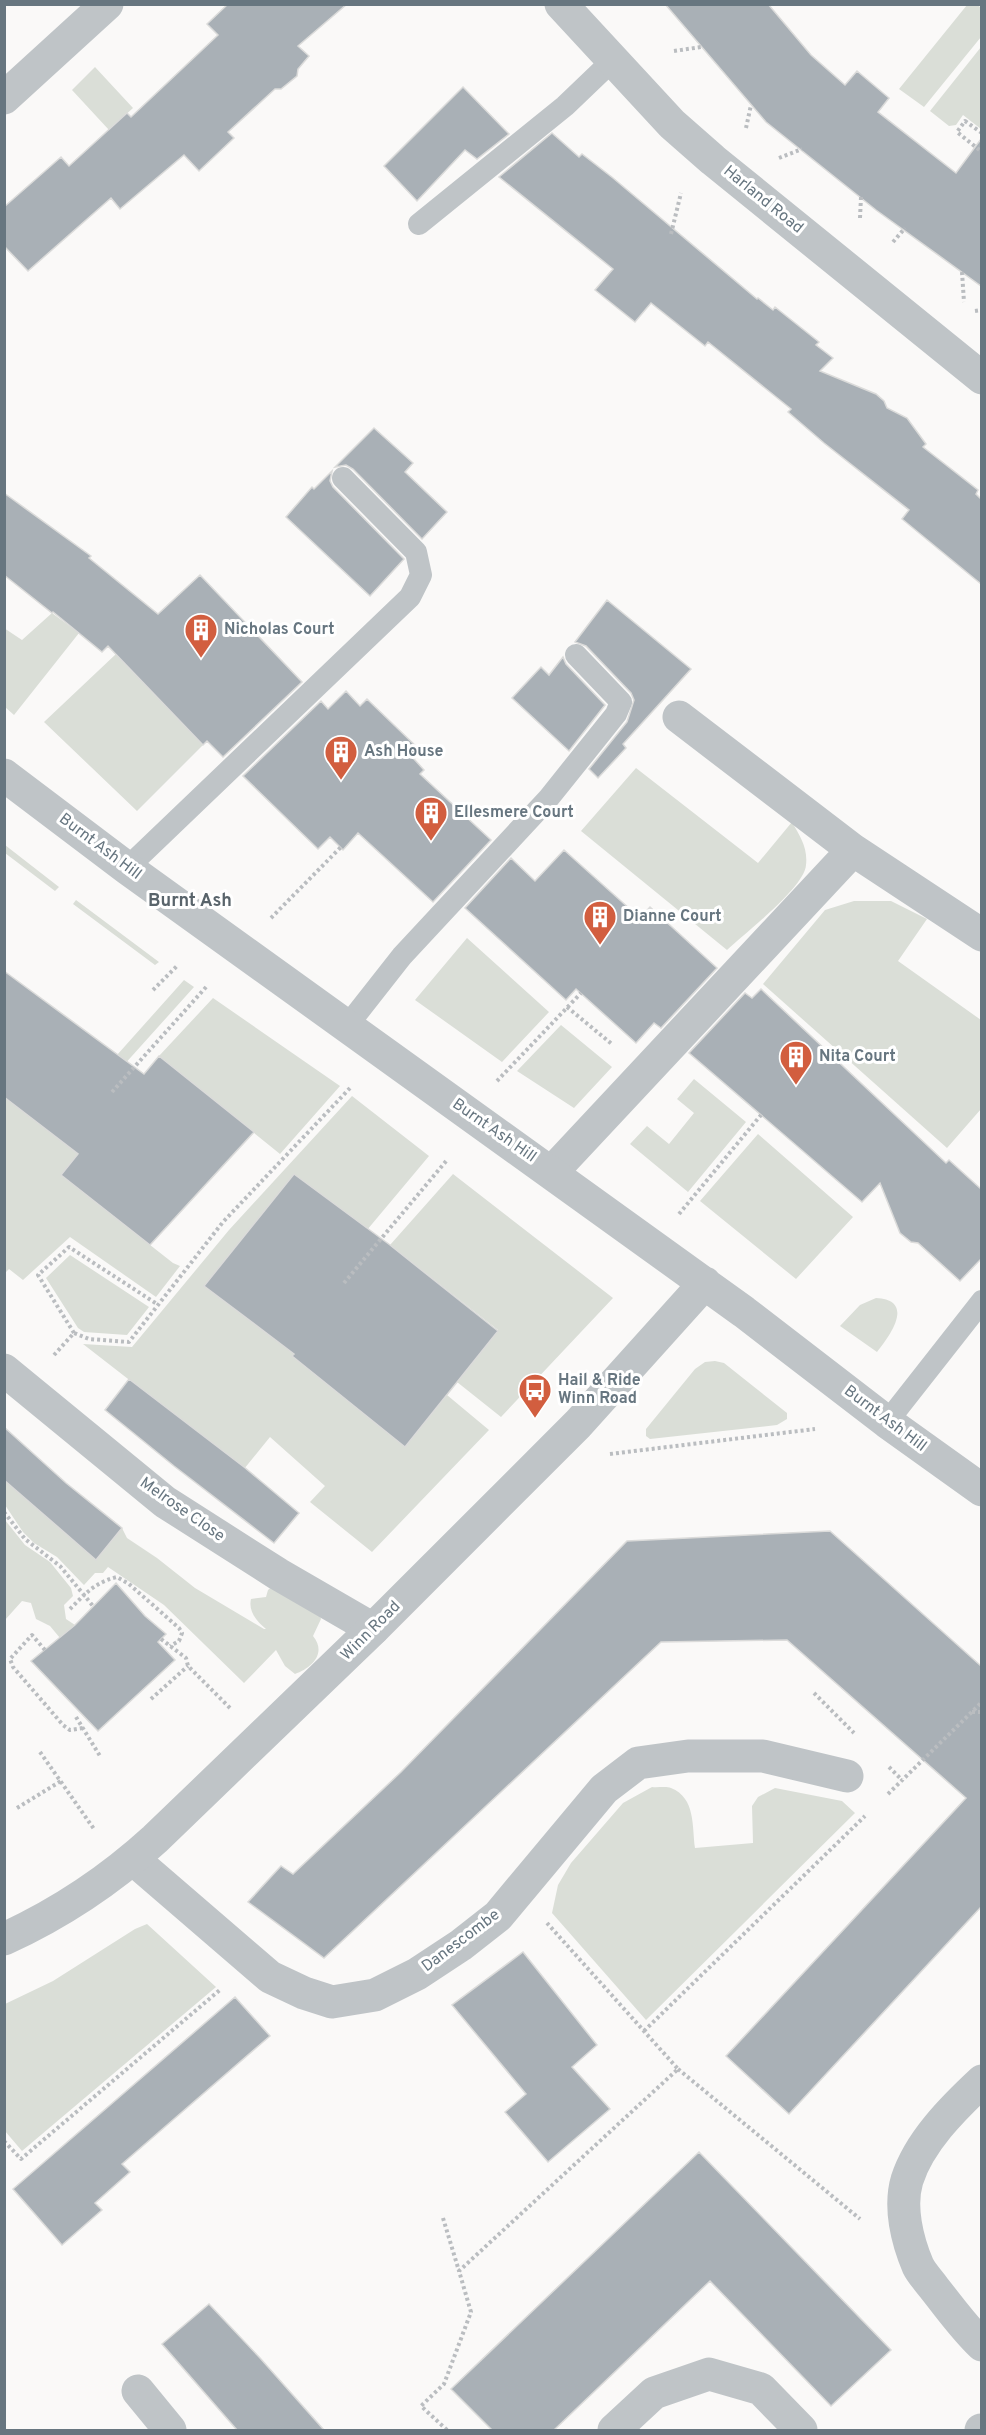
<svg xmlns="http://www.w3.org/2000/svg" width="986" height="2435" font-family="Overpass,sans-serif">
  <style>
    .green { fill: #daded7 }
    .building { fill: #a9b0b6; stroke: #dbdbda; stroke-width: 1.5 }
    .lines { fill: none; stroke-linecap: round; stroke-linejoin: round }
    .path { stroke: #babdc0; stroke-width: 4; stroke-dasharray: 3 3; stroke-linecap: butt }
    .service { stroke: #bfc4c7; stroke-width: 22 }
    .minor { stroke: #bfc4c7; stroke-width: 33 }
    .tertiary { stroke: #bfc4c7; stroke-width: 33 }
    .labels { text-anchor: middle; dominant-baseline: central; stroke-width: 6; stroke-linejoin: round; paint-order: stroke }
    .street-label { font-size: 16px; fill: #677680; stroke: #fff }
    .poi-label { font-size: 16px; font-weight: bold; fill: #677680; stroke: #fff; text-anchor: start }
    .neighbourhood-label { font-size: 18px; font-weight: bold; fill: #59646b; stroke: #fff }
  </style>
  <rect width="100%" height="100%" fill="#faf9f8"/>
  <path class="green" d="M967,5H978L981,8V37L924,107L899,89Z
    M981,47V129L963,115L956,125L949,126L930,111Z
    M95,67L133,108L109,130L72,90Z
    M52,613L79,633L14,715L5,707L4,628L22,640Z
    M116,654L203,745L137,811L44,722Z
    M636,768L758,863L792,822C800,836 808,848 806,865C805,887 744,934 727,950L581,831Z
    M4,845H5L59,887L55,891L5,853Z
    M76,900L159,962L155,965L73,904Z
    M854,901H891L927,919L898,961L981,1020V1109L947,1148L763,984L825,910Z
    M467,938L549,1012L502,1062L415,1000Z
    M184,980L194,987L105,1086L90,1140L61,1175L173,1263L180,1266L156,1297L70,1237L23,1280L9,1269L5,1273V1097L46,1129L117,1055Z
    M213,998L340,1086L280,1154L159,1056Z
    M561,1025L612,1067L574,1108L517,1071Z
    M694,1079L746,1122L688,1192L630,1144L647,1126L669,1144L694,1113L677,1099Z
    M352,1096L429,1156L367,1230L293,1357L405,1447L447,1395L489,1430L372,1552L310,1502L325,1486L270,1437L244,1469L83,1344L132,1347L229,1230Z
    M758,1134L853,1217L796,1279L700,1201Z
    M453,1174L613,1298L501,1417L457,1382L498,1330L390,1245Z
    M70,1255L149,1307L127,1335L84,1332L78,1328L46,1278Z
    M876,1298C916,1300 890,1336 877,1352L840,1326L860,1305Z
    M715,1361L724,1363L787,1413V1419L777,1425L650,1439L646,1436V1429L695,1369L705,1362Z
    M5,1480L96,1559L122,1528L127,1538L157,1558L195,1588L264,1629H266C257,1621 248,1612 251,1599L266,1597L268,1590L276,1583L318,1609L321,1619L313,1636C327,1653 312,1668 295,1674L285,1666L276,1650L244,1683L164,1605L108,1567L103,1573H95L84,1585L81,1582L57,1557L34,1543L23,1532L5,1505Z
    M5,1520L25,1545L50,1562L71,1588L73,1596L64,1605L66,1619L75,1625L60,1638L50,1626L36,1619L31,1603L22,1601L5,1620Z
    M652,1787C657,1788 666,1786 671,1788C696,1798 692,1827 695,1848L753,1843L752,1806L758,1797L775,1788L842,1801L855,1813L646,2020L552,1913L558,1885L571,1863L623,1803Z
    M147,1924L216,1987L22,2151L5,2131V2004L53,1981L135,1929Z"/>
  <path class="building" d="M228,4H347L298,46L309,56L298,69L297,76L281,89H275L228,132L234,138L199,171L184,155L120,209L111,198L28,271L4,246V207L61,157L69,166L127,113L131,117L218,35L207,24Z
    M665,4H768L811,55L845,85L857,71L889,98L878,112L956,173L981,139V286L876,210L766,122Z
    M463,87L509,134L477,159L465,150L417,201L384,166Z
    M552,133L579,157L582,154L613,178L757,299L758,298L773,310L775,307L819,342L816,345L833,358L820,371L876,394L884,401L887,408L907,418L926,444L923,447L978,490L976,494L981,499V584L902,519L909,510L824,443L788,412L791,409L708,342L705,346L651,303L635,322L595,290L613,269L499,177Z
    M374,428L413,463L405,472L447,512L422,539L353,469L346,465L335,467Z
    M332,471L330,481L333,487L404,559L370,596L286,517L312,487L314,489Z
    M4,493L91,556L89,558L158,614L200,575L302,682L223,757L207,741L203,745L108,646L102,652L53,612L52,613L4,575Z
    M607,600L691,669L623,744L626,748L598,778L589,769L627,722L634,700L631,693L586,646L575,642Z
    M563,657L566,664L605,705L569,751L512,698L541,667L549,675Z
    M346,691L360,706L367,699L421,751L414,759L424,770L420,774L491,840L433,902L358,833L343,850L330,837L318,849L243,776L321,701L328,709Z
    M564,850L640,918L650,907L717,968L661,1028L654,1023L636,1043L576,989L566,1000L465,908L511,858L535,881Z
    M4,971L144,1074L159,1056L254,1132L150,1245L61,1175L78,1154L4,1097Z
    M761,989L946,1163L949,1160L981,1189V1259L960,1281L918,1243L911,1242L900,1233L880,1183L862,1202L689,1053L745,993L752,998Z
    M294,1174L390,1245L498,1331L405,1447L292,1356L294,1354L204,1286Z
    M129,1379L244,1467L299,1513L274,1543L174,1466L105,1410Z
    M4,1427L66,1483L122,1528L96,1560L4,1480Z
    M830,1531L981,1666V1907L789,2114L726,2056L966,1798L787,1640L661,1642L324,1958L248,1902L281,1866L293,1874L401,1772L627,1541Z
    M116,1583L145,1616L166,1634L158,1642L175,1660L98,1731L31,1661L75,1625Z
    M523,1952L597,2045L572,2067L610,2109L548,2162L505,2112L526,2094L452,2005Z
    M235,1997L270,2036L122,2164L130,2172L95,2203L102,2210L62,2245L13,2189Z
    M699,2152L891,2350L831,2406L710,2281L554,2430H492L451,2389Z
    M209,2304L260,2358L324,2430H237L162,2344Z"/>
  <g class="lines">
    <path class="path" d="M674,51L701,47
      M746,128L751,105
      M982,133L965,121L957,132L982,152
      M779,158L802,149
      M860,218L861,197
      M671,234L681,193
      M893,242L905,228
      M962,272L964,302
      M975,311L982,310
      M271,918L341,847
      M153,990L177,966
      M567,1007L613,1045
      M497,1081L581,993
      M112,1092L207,986
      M679,1214L761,1115
      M344,1283L447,1160
      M74,1333L38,1275L69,1247L157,1304
      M54,1355L74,1333L89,1339L129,1342L223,1222L351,1087
      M610,1454L815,1429
      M4,1512L25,1539L60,1566L84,1595C94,1586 104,1580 117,1577L129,1584L179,1628L182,1633L179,1641L170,1646
      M70,1609L84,1595L93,1606
      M161,1639L186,1658L188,1666L230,1708
      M45,1650L32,1635L10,1659L13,1667L63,1725L70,1730L83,1728
      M814,1693L854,1733
      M151,1699L188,1666
      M972,1712H982
      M76,1717L100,1756
      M40,1752L94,1829
      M889,1767L902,1780
      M888,1794L982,1702
      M17,1808L61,1781
      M644,2031L865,1816
      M678,2069L860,2219
      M4,2141L21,2159L221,1989
      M443,2218L459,2271
      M447,2430L421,2406L444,2384L471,2312L459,2271L678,2069L547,1923"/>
    <path class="service" d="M419,224L565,106L612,61
      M127,868L410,597L421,575L416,552L343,478
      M347,1026L402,956L548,799L616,714L621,702L576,655
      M887,1422L982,1301"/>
    <path class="minor" d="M561,4L672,124L713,160L982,378
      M4,98L107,4
      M679,717L853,850
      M552,1172L853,850L982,935
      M4,1370L165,1502L278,1574L373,1629
      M133,1859L270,1977L304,1993L332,2002L375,1995L417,1974L461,1945L498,1916L604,1789L638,1763L688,1756H763L847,1776
      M982,2081C953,2108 919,2142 907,2180C899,2207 907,2240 918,2266C922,2274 929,2281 934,2288C950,2308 964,2328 982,2345
      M138,2391L170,2430
      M614,2430L654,2393L709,2374L761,2389L801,2430
      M981,2430H982"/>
    <path class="tertiary" d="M4,775L127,868L744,1312L887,1422L982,1490
      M4,1939C61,1913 109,1881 155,1839L373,1629L578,1424L705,1283"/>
  </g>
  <defs>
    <g id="building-pin" transform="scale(1.725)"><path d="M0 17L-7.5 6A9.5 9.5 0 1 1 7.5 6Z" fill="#d25e3f" stroke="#fff"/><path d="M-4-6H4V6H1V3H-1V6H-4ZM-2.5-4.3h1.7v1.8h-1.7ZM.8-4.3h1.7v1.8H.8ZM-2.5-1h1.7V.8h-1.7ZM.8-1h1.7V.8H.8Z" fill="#fff"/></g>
    <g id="bus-pin" transform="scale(1.725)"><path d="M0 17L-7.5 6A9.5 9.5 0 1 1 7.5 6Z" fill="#d25e3f" stroke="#fff"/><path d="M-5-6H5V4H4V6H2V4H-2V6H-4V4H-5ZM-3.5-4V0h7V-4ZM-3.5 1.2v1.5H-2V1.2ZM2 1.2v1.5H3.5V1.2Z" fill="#fff"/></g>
  </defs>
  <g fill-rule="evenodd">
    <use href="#building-pin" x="201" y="630"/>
    <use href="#building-pin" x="341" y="752"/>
    <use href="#building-pin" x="431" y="813"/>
    <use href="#building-pin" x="600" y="917"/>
    <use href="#building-pin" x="796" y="1057"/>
    <use href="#bus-pin" x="535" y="1390"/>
  </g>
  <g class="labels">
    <g class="street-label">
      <text transform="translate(763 200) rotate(39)">Harland Road</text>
      <text transform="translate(100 847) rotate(37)">Burnt Ash Hill</text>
      <text transform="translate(494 1131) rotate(35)">Burnt Ash Hill</text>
      <text transform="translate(885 1419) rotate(37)">Burnt Ash Hill</text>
      <text transform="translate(182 1510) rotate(35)">Melrose Close</text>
      <text transform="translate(371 1631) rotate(-45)">Winn Road</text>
      <text transform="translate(461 1941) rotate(-37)">Danescombe</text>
    </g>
    <g class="poi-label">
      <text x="224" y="630">Nicholas Court</text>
      <text x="364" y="752">Ash House</text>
      <text x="454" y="813">Ellesmere Court</text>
      <text x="623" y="917">Dianne Court</text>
      <text x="819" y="1057">Nita Court</text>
      <text x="558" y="1381">Hail &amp; Ride<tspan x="558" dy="18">Winn Road</tspan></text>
    </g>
    <g class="neighbourhood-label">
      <text x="190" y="901">Burnt Ash</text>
    </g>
  </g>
  <rect width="986" height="2435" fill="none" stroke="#677680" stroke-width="12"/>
</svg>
